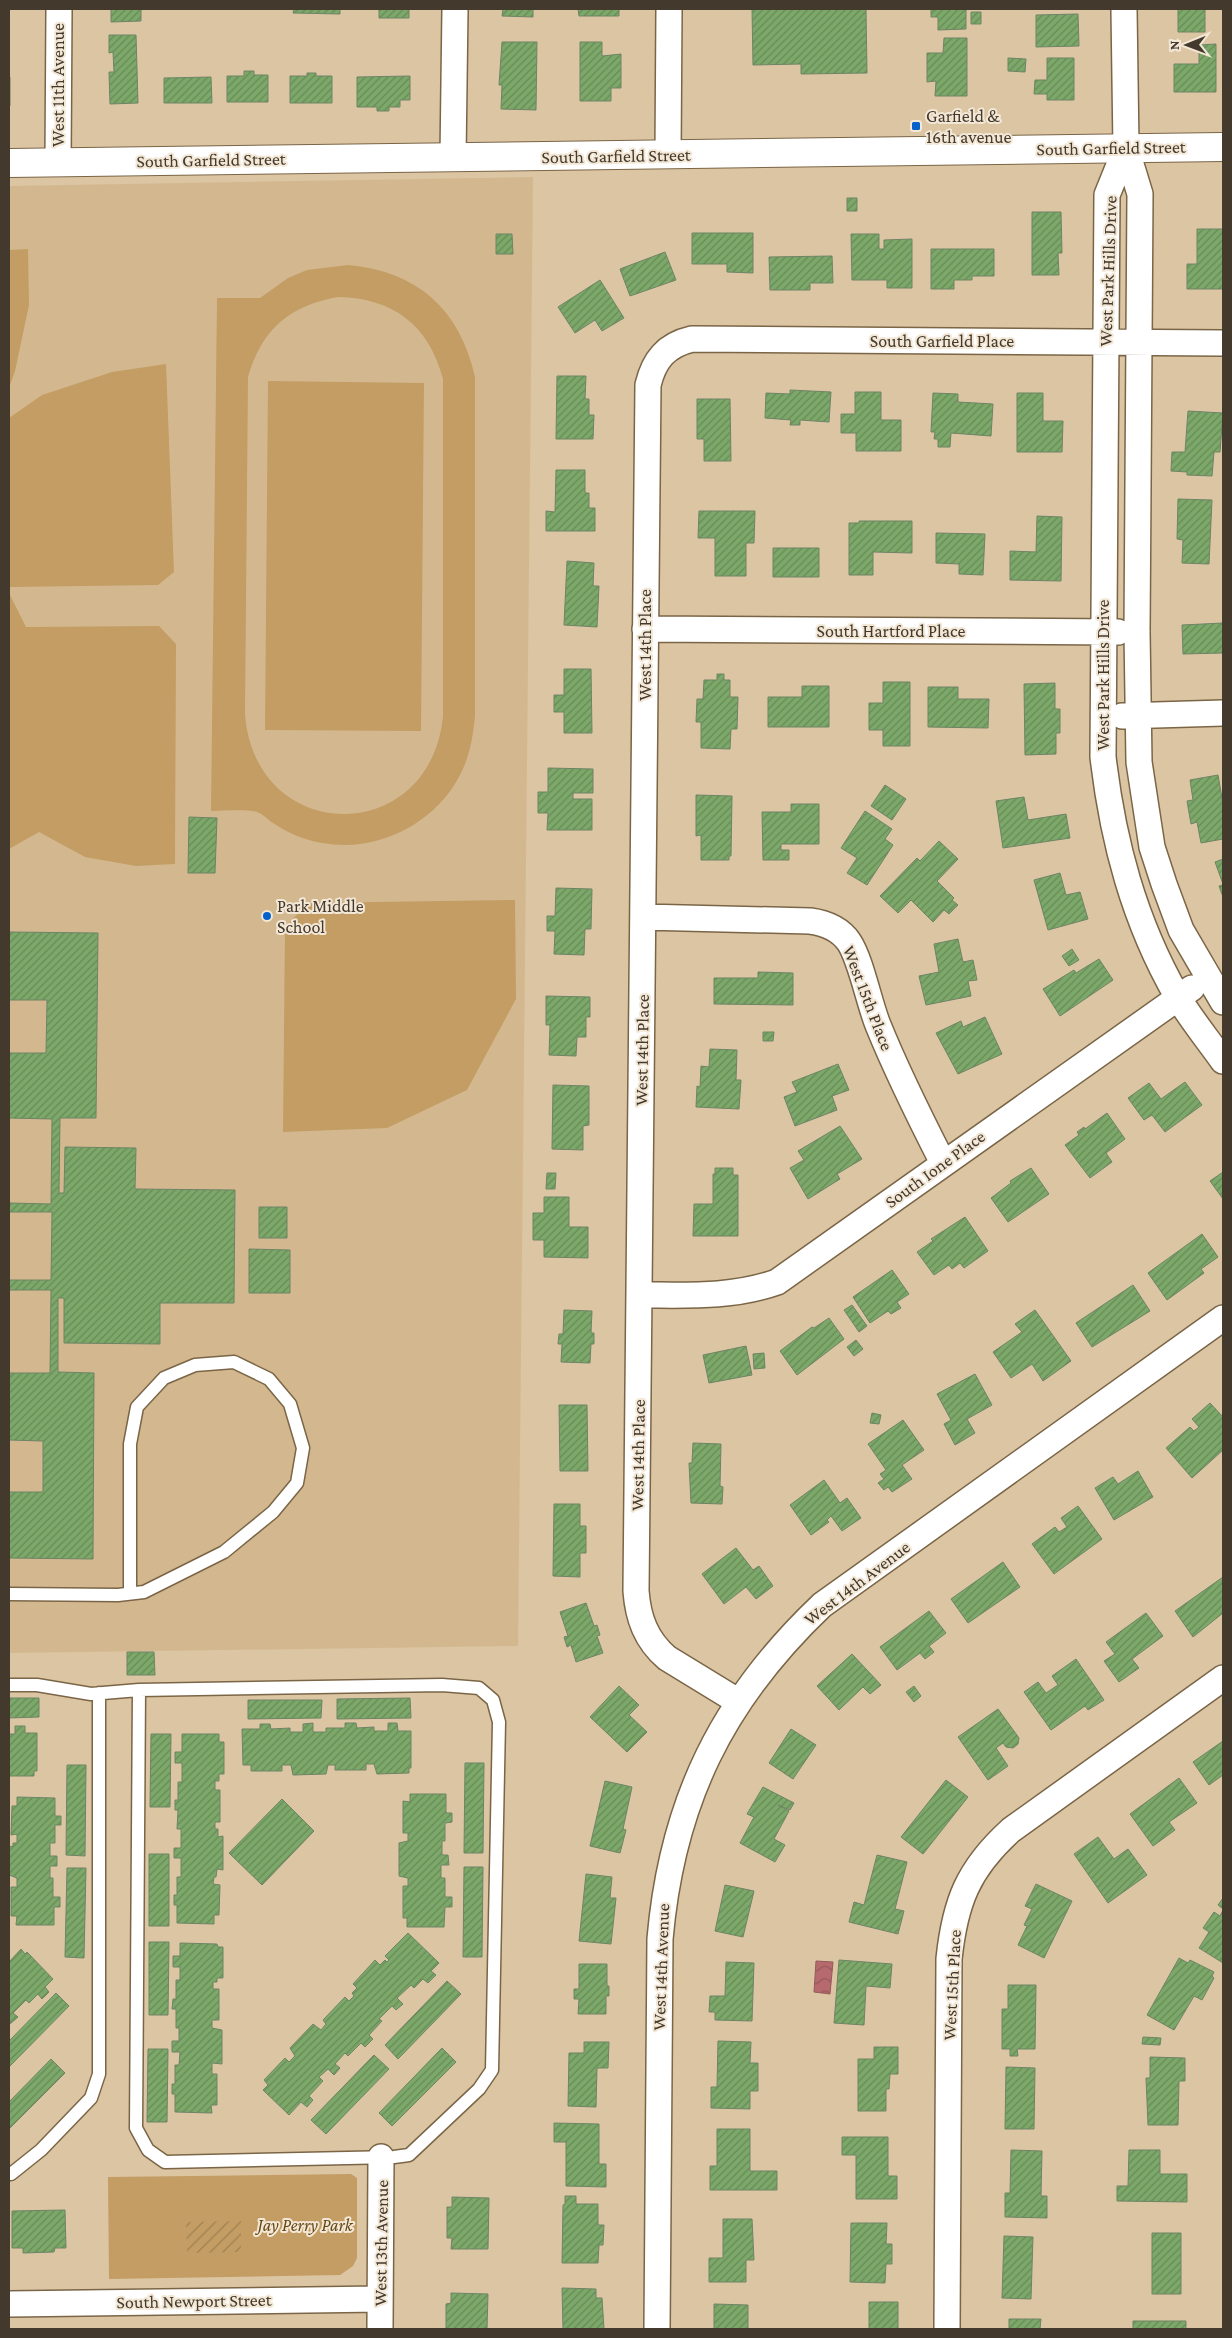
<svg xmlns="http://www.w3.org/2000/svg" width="1232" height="2338" font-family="'Crimson Pro',serif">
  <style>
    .built { fill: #d3b88f }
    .park { fill: #c39d63; fill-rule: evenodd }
    .garden { fill: url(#garden-furrows) }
    .water { fill: url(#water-waves); stroke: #945b5a }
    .building { fill: url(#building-hatch); stroke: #6e8465 }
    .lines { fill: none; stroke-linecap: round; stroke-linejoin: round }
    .lane-casing { stroke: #7a6546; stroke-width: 15 }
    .street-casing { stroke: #7a6546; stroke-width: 28 }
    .secondary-casing { stroke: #7a6546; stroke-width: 30 }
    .lane { stroke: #fff; stroke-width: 12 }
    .street { stroke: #fff; stroke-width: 25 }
    .secondary { stroke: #fff; stroke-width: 28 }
    .poi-dot { fill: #0562cb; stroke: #f3e7d6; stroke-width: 2 }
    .labels { text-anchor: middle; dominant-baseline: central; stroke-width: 4; stroke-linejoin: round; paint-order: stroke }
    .street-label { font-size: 18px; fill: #43392c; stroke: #f3e7d6 }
    .poi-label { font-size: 18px; fill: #43392c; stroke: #f3e7d6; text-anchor: start }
    .park-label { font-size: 18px; font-style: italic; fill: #654714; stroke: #f3e7d6 }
  </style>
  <defs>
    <pattern id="garden-furrows" width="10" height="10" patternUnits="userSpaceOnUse" patternTransform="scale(1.25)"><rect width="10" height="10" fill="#c39d63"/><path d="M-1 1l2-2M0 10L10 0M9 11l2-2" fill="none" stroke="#a08152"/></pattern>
    <pattern id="water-waves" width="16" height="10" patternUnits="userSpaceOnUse" patternTransform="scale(1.25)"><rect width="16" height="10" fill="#b76a6e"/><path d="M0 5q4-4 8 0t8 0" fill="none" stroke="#96585b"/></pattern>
    <pattern id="building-hatch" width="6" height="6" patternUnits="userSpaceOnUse" patternTransform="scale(1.25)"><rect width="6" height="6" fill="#7ca86a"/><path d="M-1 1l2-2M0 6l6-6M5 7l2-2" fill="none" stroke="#678a57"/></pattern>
  </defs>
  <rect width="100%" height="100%" fill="#dcc5a3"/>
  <path class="built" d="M533,177L518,1646L9,1653V186Z"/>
  <path class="park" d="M28,249L29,305L15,371L9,388V250Z
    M348,265C417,271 460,309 475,377V716C473,736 470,756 460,775C435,824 377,853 322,843C304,840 288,833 273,823C268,820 262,813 257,812C246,809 224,811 211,811L217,298H260L288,278L307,270ZM338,297C393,298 429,325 443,379V716C430,848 255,846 245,714L248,377C262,329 289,306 338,297Z
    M166,364L174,572L158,585L9,587V418L42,395L112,372Z
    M268,381L424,383L421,731L265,730Z
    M9,593L26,627L159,626L176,644L175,864L136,866L85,857L39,832L9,849Z
    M515,900L516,999L467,1090L387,1128L283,1132L285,928L307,903Z
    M351,2174L357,2178V2258L353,2266L340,2275L109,2279L108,2177Z"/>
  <path class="garden" d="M241,2221V2252L187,2253L186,2222Z"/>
  <path class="water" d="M816,1961L833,1962L830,1994L814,1992Z"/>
  <path class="building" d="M111,9H141V21L111,22Z
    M294,9H340V14L293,13Z
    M379,9H409V18H379Z
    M503,9H533V17L502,16Z
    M578,9H619V16H579Z
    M752,9H866L867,73L801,74V64L753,65Z
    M931,9H966V29L938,30V17H931Z
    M1178,9H1205V32H1178Z
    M971,12H981V24H971Z
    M1078,14L1079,46L1036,47V15Z
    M109,35H136L138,103L110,104L109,72H114L113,52L109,53Z
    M944,38H967V96H935L936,81L927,82V53H943Z
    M502,42H537L536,110L501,109L502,85H499Z
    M580,42H602V56L621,54V88H611V101H580Z
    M1216,44V92H1174V64H1199V45Z
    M1008,58L1026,59L1025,72L1008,71Z
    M1047,58H1074V100H1047V94H1034L1035,80H1047Z
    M244,71H254V75H268V102H227V76H244Z
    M307,73H316V76H332V103H290V76H307Z
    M410,76V100H400V107H389V111H377V107H357V77Z
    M9,77H10V106H9Z
    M211,77L212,103H164V78Z
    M847,198H857V211H847Z
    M1032,212H1061L1062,253H1058L1059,275H1032Z
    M1197,229H1223V289H1187V264H1197Z
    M692,233H753V273L727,272V264H692Z
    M496,234H512L513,254H496Z
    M851,234H879V249H884V240L912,239V288H887V280H852Z
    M931,249H994V276H972V280H954V289H931Z
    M665,252L676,280L630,296L620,269Z
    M832,256L833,283H810V290H770L769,257Z
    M600,280L624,318L602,331L595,320L575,333L558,307Z
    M557,376H586L585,399H589V415H594L593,439H556Z
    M790,390L831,392L829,422L800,420V425H790L791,420L765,418L766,393L790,394Z
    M855,392H881V420H901V451H856V433H841V414H855Z
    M933,393L958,394V402L993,404L991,436L951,433L950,447H938V439H934L935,432H931Z
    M1017,393H1043V421H1063L1062,452H1017Z
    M697,399H730L731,461H704V439H697Z
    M1188,411L1223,413L1220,452H1214L1212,476L1187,475V472L1171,471L1172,452H1185Z
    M556,470H585V493H589V508H595V531H546V511L555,512Z
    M1178,499L1212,500L1209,564L1182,563L1183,540L1177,539Z
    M699,511H755L754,543H746V576H715V538H698Z
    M1037,516L1062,517L1061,581L1010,580V551L1036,552Z
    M859,521H912V553L873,552V575H849V523H859Z
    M936,533L985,534L983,575L959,574V564L936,563Z
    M773,548H819V577H773Z
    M567,561L594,563L593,586H599L597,627L564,625Z
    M1223,623V653L1183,654L1182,625Z
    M564,669H591L592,733H564V712H554V695H564Z
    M717,674H724V680H730V697H738L737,729H731L730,749L701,748V722H696L697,699H703L704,680H717Z
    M883,682H910V746H883V730H869V703H883Z
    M1055,683V709H1060V733H1056V754L1025,755L1024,684Z
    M802,686H829V727H768V697H802Z
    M928,687H958V699H989L988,728L928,727Z
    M548,768L593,769V793H573V799H592V830H547L548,813H538V792H548Z
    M1218,775L1223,804V839L1201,843L1197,822L1191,824L1187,801L1193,800L1190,780Z
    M885,785L906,799L892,820L871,806Z
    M696,795L732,796L731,856H729V860H701V835L696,836Z
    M1024,797L1028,820L1066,814L1070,838L1003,848L996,801Z
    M791,804H819V844H781V850H789V860H763L762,812H791Z
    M865,811L892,829L885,839L893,845L867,885L847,873L857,858L841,848Z
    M189,817L217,818L215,873H188Z
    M939,841L958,859L937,881L954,898L952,900L958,905L949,914L944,910L933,922L911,900L898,913L880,896L917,858L920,861Z
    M1223,859V884L1215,862Z
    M1060,873L1066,895L1080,892L1088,919L1048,930L1034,880Z
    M1223,885V897L1219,886Z
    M556,888L592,889L591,929H585L584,955L554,954L555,931H547V916H555Z
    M9,932L98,933L96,1118H60L59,1193H64L65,1147L136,1148L135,1189L235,1190L234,1303H160V1344L64,1343V1298H58V1372L94,1373L93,1559L9,1558V1492H43V1441L9,1440V1373H50L51,1290H9V1280H51L52,1212H9V1203L51,1204L52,1119L9,1118V1053H46L47,1000H9Z
    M958,939L963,962L973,960L977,980L968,981L971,996L926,1005L919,976L939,972L934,944Z
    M1072,949L1079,960L1069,966L1062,956Z
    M1099,959L1113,980L1060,1016L1043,989L1074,970L1076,973Z
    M758,972L793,973V1005L714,1004V978H758Z
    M546,996L590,997V1017H586V1037H577L576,1056L549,1055L550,1025H546Z
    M985,1017L1002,1054L958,1074L936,1033L961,1021L963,1027Z
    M763,1032H774L773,1041H763Z
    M710,1049L737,1050L736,1080H741L739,1109L696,1107L697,1086L700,1087L701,1066L709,1067Z
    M838,1064L849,1090L832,1096L837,1110L795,1126L784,1097L797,1092L792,1082Z
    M1185,1082L1202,1105L1165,1132L1152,1115L1144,1120L1128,1098L1149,1083L1161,1099Z
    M553,1085L589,1086V1125L583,1126V1150L552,1149Z
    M1107,1113L1125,1139L1106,1153L1112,1162L1090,1178L1065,1145L1079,1135L1077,1132L1084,1127L1085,1129Z
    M840,1126L862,1159L837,1174L840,1179L808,1199L790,1168L804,1160L798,1151Z
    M715,1168H733V1175H738V1236H693L694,1204H713V1174H715Z
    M1031,1168L1049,1194L1008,1222L991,1198L1011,1183L1010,1181Z
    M1223,1172V1199L1210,1181Z
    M547,1173H556L555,1189H546Z
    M544,1197H569V1227H588V1258L544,1257V1240H533V1213H544Z
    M259,1207H287V1238H259Z
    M965,1217L988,1251L964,1268L960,1263L952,1269L949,1265L934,1275L917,1252L933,1241L931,1239Z
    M1202,1234L1218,1257L1201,1269L1204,1273L1167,1300L1148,1273Z
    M249,1249L290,1250V1293H249Z
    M892,1270L909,1294L897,1302L901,1308L891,1314L888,1311L870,1323L853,1297Z
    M1133,1285L1150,1311L1092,1347L1076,1323Z
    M852,1305L867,1326L859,1332L844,1310Z
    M564,1310L592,1311L591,1333H594V1344H591L590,1363L561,1362L562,1344H558L559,1334H563Z
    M1035,1310L1071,1361L1043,1381L1032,1364L1011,1378L993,1352L1022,1332L1015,1324Z
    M829,1318L844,1339L797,1375L780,1351L812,1327L814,1328Z
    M856,1340L863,1349L854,1356L847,1347Z
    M746,1346L752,1375L709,1383L703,1355Z
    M764,1353L765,1368L754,1369L753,1354Z
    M975,1374L992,1405L967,1419L975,1433L955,1445L944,1424L951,1420L937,1394Z
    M1210,1403L1223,1417V1450L1192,1478L1166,1448L1190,1427L1194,1431L1199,1427L1192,1419Z
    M559,1405H587L588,1471H560Z
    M872,1413L881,1415L879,1424L870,1423Z
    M903,1420L924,1450L902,1465L912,1479L892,1492L888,1487L884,1490L878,1483L884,1479L880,1474L886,1470L868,1444Z
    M693,1443L721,1444L720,1486L723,1487L722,1504L691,1503L689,1463H692Z
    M1138,1471L1153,1497L1114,1520L1095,1488L1113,1477L1118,1484Z
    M824,1480L840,1503L847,1498L861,1518L842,1531L831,1516L827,1520L829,1522L811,1535L790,1505Z
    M554,1504H580V1526H586V1553H580V1577L553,1576Z
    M1078,1506L1102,1539L1054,1574L1032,1544L1055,1527L1059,1532L1067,1527L1061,1518Z
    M736,1548L753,1570L759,1566L773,1586L756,1599L746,1587L724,1604L702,1574Z
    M1003,1562L1020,1587L968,1623L951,1599Z
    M1223,1577V1613L1193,1637L1175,1611Z
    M586,1603L594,1626L597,1625L600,1635L597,1636L603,1653L576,1662L571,1645L567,1647L564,1637L568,1636L560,1612Z
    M929,1611L946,1633L929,1646L934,1652L925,1659L920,1653L897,1670L880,1647Z
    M1146,1613L1163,1636L1132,1659L1139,1668L1119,1682L1104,1661L1115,1654L1106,1642Z
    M127,1652H154L155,1675H127Z
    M852,1654L881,1685L870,1694L863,1687L839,1710L817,1686Z
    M1076,1659L1104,1700L1088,1710L1085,1706L1051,1730L1024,1692L1038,1682L1046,1693L1058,1685L1052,1676Z
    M619,1686L639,1705L629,1715L647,1732L627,1752L590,1717Z
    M914,1686L921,1696L914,1702L906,1692Z
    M9,1698H39V1717L9,1718Z
    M410,1698L411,1718L337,1719V1699Z
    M248,1700H322L321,1718L248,1719Z
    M998,1709L1019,1738L1018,1744L1013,1748L1006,1747L1003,1743L996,1748L1008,1766L988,1780L958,1737Z
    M313,1723V1732H326V1728H345V1723H356L357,1728L374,1727V1731H388V1723H397L398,1731H411V1768H409V1773L377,1774L374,1764H366V1770H335V1765H328L326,1774L293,1775L291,1765H282V1771H251V1765H243L242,1729H260V1724H270L271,1729L290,1728V1732H303V1724Z
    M15,1726H25V1733H37V1771H34V1776H9V1734H15Z
    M791,1729L816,1745L793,1779L769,1763Z
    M151,1734H171L170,1807H150Z
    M182,1734H219V1742H224V1774H219V1781H215V1790H220V1822H215V1829H218V1837L223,1836V1870L217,1869L216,1877H214L213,1884L220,1885L219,1915H214V1924L177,1923V1905H174V1895H177V1877H181V1858H174V1848H181V1829H177L178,1810H175V1800H178V1782H182V1763H175V1752H182Z
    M1223,1741V1775L1209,1785L1193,1762Z
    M465,1763H484L483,1853H464Z
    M67,1765H86L85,1856L66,1855Z
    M1179,1778L1197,1803L1169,1822L1175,1830L1153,1846L1130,1814Z
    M946,1780L968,1797L923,1854L901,1837Z
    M605,1781L632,1787L623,1829L626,1830L620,1853L590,1846Z
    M763,1787L794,1803L790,1810L778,1805L789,1811L774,1839L785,1845L775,1862L740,1843L754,1817L747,1814Z
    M410,1794H446V1813H452V1822L445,1823V1841H442V1855H448L449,1865H441V1878H445V1897H452V1907H445L444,1927H407V1918H403V1886H408V1878L399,1876V1843L408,1841V1833H403V1801L410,1802Z
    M17,1797L55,1798V1816H61V1825H55V1843H50V1856H57V1866H50V1878H53V1897H60V1907H54V1925H16L17,1916H11V1887H17V1878L9,1875V1847L13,1846V1843H17V1834L11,1835L12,1806H17Z
    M282,1799L314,1831L262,1885L229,1853Z
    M1098,1837L1114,1859L1128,1849L1147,1875L1108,1903L1074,1854Z
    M149,1854H169V1926H149Z
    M877,1855L907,1862L895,1909L904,1911L898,1934L849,1922L854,1902L864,1905Z
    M464,1867H483L482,1957H463Z
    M67,1868H86L84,1958L65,1957Z
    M586,1874L612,1877L610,1898H616L611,1944L579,1941Z
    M1036,1884L1072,1901L1044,1958L1018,1945L1027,1926L1024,1925L1032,1909L1025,1906Z
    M725,1885L754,1891L743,1937L715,1931Z
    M1223,1898V1909L1218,1905Z
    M1223,1910V1963L1199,1948L1209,1932L1203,1928L1214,1912L1220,1916Z
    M408,1933L439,1963L431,1971L436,1975L428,1983L423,1979L414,1988L411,1985L397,1998L403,2004L396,2010L392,2006L379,2019L382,2021L369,2035L373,2039L365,2047L361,2043L348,2056L345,2053L335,2064L340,2068L334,2075L328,2069L319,2077L323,2081L309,2096L313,2100L307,2107L301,2102L289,2115L263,2090L268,2085L264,2080L285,2058L289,2062L295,2056L290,2048L313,2024L321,2030L326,2024L323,2020L345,1997L349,2001L354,1996L352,1993L357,1988L353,1984L375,1960L380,1965L385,1960L387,1962L389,1960L385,1956Z
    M149,1942H169L168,2015H149Z
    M180,1943L217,1944L218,1947H223V1978H217V1982H213V1989H219V2020H212V2028L222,2030V2064L212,2063V2074H217V2105H211L212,2113L175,2112V2094H172V2084H175V2065H179L180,2052H172V2041H179V2028H176V2009H172L173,1999H176V1980H180V1967H173V1956H180Z
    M21,1949L25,1954L27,1952L53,1979L45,1987L49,1992L42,1999L38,1994L29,2003L26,2000L13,2013L18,2017L10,2024L9,2023V1962Z
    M1179,1958L1188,1963L1190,1960L1214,1972L1212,1976L1214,1978L1202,2000L1194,1996L1174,2030L1147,2015Z
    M839,1960L892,1964L890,1988L866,1986L864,2025L834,2023Z
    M726,1962L754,1963L752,2021L715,2020V2012H709L710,1996H725Z
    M579,1964H607V1986H609V1996H606V2014H578L579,1999H574V1989H579Z
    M447,1981L461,1994L398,2059L385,2045Z
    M1008,1985H1036L1035,2049H1017L1018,2056H1010V2049H1002V2009H1008Z
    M56,1993L69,2006L9,2067V2041Z
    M1143,2037L1161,2038L1160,2045L1142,2044Z
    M718,2041L751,2042L750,2063H758V2091H750V2109L711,2108V2087H717Z
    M584,2042H609L608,2068H597L596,2107L568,2106L569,2053H584Z
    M874,2047H898V2074H890L889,2089H886V2111H858V2059H874Z
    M442,2048L456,2062L392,2126L379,2113Z
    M148,2049H168L167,2122H147Z
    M374,2055L389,2069L326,2134L311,2120Z
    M1150,2057L1185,2058V2081H1179L1178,2125H1148L1146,2078H1150Z
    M51,2059L65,2073L9,2129V2102Z
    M1006,2067L1035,2068L1034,2129H1005Z
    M554,2123L599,2124V2164H606V2187L566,2186V2142H554Z
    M717,2129H750V2171H777V2190H710V2166H717Z
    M842,2137H888V2176H897V2199H856V2155H842Z
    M1011,2150L1042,2151L1041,2196H1047V2218L1005,2217V2193H1010Z
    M1129,2150H1160V2174H1187V2202L1117,2201V2186H1128Z
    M565,2196H576V2204H598V2225H604L603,2245H599L598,2263H562L563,2205L565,2204Z
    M452,2197L489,2198L488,2249H451L452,2238H447V2207H452Z
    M65,2210L66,2248H55L54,2252L23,2253V2248H12V2211Z
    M723,2219H752L754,2260H746V2282H709V2258H723Z
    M851,2223H887L886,2244H892V2264H886L885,2283L850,2282Z
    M1152,2233H1181V2294H1152Z
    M1004,2236L1033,2237L1031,2299L1002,2298Z
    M562,2288L596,2289V2298H602L604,2329H563Z
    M451,2293L488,2294L487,2329H446V2304L451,2303Z
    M869,2302H898V2329H869Z
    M714,2304L748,2305V2329H714Z
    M1009,2319H1041L1040,2329H1009Z
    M1133,2321H1186V2329H1133Z"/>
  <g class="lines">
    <g class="lane-casing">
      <path id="lane" d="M9,1594L118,1595L144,1592L224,1552L273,1512L297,1483L303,1448L290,1404L269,1379L234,1362L195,1365L164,1378L137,1407L130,1444V1593
        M9,1685H37L91,1694L139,1690
        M442,1685L479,1688L493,1700L499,1722L492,2070L479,2089L409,2155L394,2157L165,2162L148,2150L136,2128L139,1690Z
        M9,2174H11L41,2150L91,2098L99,2074V1693"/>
    </g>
    <g class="street-casing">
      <path id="street" d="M1124,9L1126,148L1140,194L1137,632L1139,762L1152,847L1164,884L1181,930L1223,1002
        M1126,148L1107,195L1103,757C1113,842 1134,921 1177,996C1191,1019 1208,1040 1223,1061
        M668,155L669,9
        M453,157L455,9
        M58,162L59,9
        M645,629L1118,632
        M1122,716L1223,713
        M643,917L810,921C825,923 840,929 849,942C861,960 869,1003 878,1025C897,1072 920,1118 943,1163
        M640,1295C686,1295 732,1298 777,1282L1192,988
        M739,1702L667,1658C646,1640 638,1618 636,1591L648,385C654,360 666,345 692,339L1223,343
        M9,2304L380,2299
        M380,2329L381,2157
        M657,2329L660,1939C672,1802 722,1700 822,1605L1223,1318
        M947,2329L949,1959C955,1902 968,1869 1011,1830L1223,1678"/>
    </g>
    <g class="secondary-casing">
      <path id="secondary" d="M9,163L1223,147"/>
    </g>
    <use href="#lane" class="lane"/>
    <use href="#street" class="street"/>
    <use href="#secondary" class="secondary"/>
  </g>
  <g class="poi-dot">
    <rect x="911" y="121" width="10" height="10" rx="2.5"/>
    <circle cx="267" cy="916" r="5"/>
  </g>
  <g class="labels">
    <g class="street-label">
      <text transform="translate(58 85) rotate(-90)">West 11th Avenue</text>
      <text transform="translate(1111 148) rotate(-1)">South Garfield Street</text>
      <text transform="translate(616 156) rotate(-1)">South Garfield Street</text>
      <text transform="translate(211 160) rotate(-1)">South Garfield Street</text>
      <text transform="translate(1108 271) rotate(-88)">West Park Hills Drive</text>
      <text x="942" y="341">South Garfield Place</text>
      <text x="891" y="631">South Hartford Place</text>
      <text transform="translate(645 645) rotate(-90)">West 14th Place</text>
      <text transform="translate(1103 675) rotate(-90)">West Park Hills Drive</text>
      <text transform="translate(868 998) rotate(69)">West 15th Place</text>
      <text transform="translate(642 1050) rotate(-89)">West 14th Place</text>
      <text transform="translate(935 1169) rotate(-36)">South Ione Place</text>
      <text transform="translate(638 1455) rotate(-89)">West 14th Place</text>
      <text transform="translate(857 1583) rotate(-37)">West 14th Avenue</text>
      <text transform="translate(661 1967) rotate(-88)">West 14th Avenue</text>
      <text transform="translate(952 1985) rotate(-87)">West 15th Place</text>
      <text transform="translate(381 2243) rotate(-89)">West 13th Avenue</text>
      <text transform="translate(194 2301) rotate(-1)">South Newport Street</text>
    </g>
    <g class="poi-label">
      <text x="926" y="116">Garfield &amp;<tspan x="926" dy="21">16th avenue</tspan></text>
      <text x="277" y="906">Park Middle<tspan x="277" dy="21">School</tspan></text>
    </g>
    <g class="park-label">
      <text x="305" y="2225">Jay Perry Park</text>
    </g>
  </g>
  <rect width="1232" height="2338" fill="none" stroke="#43392c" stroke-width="20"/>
  <g transform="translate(1187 45) rotate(269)" stroke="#f3e7d6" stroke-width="4" paint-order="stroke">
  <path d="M0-4L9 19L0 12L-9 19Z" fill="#43392c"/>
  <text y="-8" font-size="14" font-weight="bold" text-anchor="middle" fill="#43392c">N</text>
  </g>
</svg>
